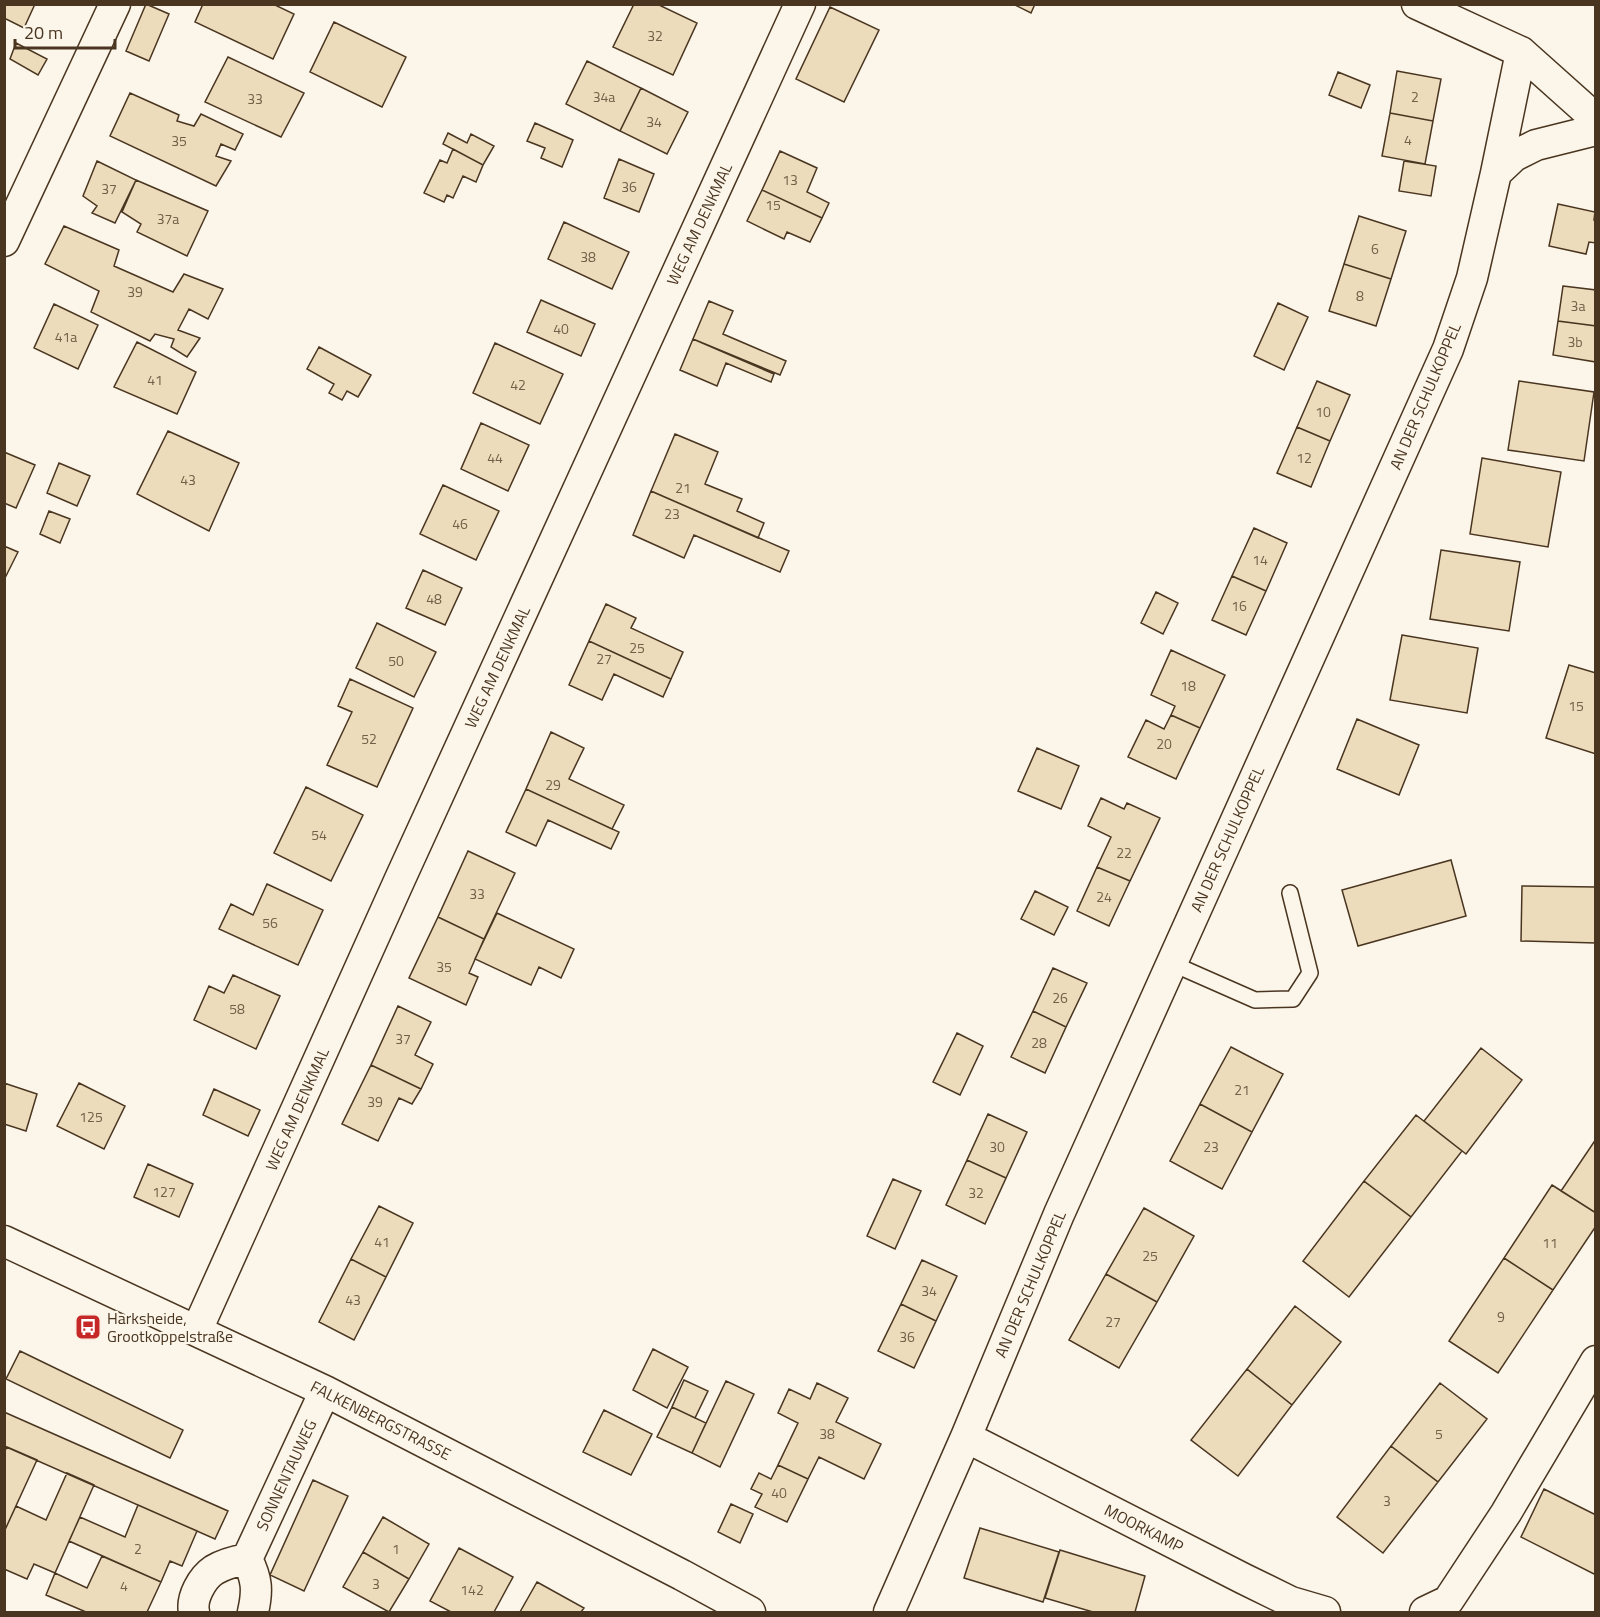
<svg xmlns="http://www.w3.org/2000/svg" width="1600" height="1617" font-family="'Titillium Web',sans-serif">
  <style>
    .building { fill: #ecdcbc; stroke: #4a3520; stroke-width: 1.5 }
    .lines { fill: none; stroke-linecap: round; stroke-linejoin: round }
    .lane-casing { stroke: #4a3520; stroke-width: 18 }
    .street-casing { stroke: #4a3520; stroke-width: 33 }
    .lane { stroke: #fbf6e9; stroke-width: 15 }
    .street { stroke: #fbf6e9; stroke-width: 30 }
    .labels { text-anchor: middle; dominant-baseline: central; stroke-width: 4.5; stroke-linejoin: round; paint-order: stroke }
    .number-label { font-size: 14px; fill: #725f47 }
    .street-label { font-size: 16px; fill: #4a3520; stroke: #fbf6e9 }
    .poi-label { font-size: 16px; fill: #4a3520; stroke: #fbf6e9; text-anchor: start }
  </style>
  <rect width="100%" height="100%" fill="#fbf6e9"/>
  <path class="building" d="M4,4H35L24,28L4,18Z
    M146,4L169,14L149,61L126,51Z
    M203,4H273L294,14L273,59L195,22Z
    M634,4H657L697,23L673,75L613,47Z
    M1013,4H1035L1031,13Z
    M830,7L879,30L844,102L796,79Z
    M334,22L406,57L382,107L310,72Z
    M16,43L47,59L38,75L10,59Z
    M228,57L304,93L281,137L205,102Z
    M587,61L641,88L620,131L566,104Z
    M1397,71L1441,79L1433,121L1390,113Z
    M1338,72L1370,85L1361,108L1329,95Z
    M641,88L688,112L667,154L620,131Z
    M130,93L179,115L177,121L194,126L201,114L243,134L235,150L221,144L216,156L231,161L216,186L110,136Z
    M1390,113L1433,121L1425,164L1382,156Z
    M535,123L573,140L562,167L541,158L545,148L527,141Z
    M448,133L467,143L471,134L494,146L483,165L443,144Z
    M453,149L483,165L476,182L463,176L453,198L447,195L444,202L424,193L440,160L447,163Z
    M780,151L817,168L807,192L829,203L822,218L762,190Z
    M619,159L654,174L639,212L604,198Z
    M97,161L136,180L115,223L92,213L97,206L83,196Z
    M1404,161L1436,166L1431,196L1399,191Z
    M136,180L208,211L187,256L137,232L141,224L122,212Z
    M762,190L822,218L810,242L787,232L784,239L747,221Z
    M1558,204L1595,212L1594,220H1596V243L1589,242L1586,254L1549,246Z
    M1359,216L1406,231L1391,279L1344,264Z
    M564,222L629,252L612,289L548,259Z
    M64,226L119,250L114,266L173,292L184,274L223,289L208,319L189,309L178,330L200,338L187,357L171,347L174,339L155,334L150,341L91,312L99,291L45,264Z
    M1344,264L1391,279L1376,326L1329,311Z
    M1563,286L1596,290V326L1558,321Z
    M541,300L595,324L581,356L527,332Z
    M709,301L733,311L723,334L786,361L780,375L693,339Z
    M1278,303L1308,317L1284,370L1254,356Z
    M54,304L98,325L78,369L34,348Z
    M1558,321L1596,326V362L1553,355Z
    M693,339L774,374L771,382L726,363L717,386L680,370Z
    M137,342L196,372L177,414L114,387Z
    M495,343L563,374L540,424L473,393Z
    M319,347L371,375L358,397L347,391L342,400L329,393L334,384L307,369Z
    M1317,381L1350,395L1330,441L1297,427Z
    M1519,381L1594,392L1584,461L1508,450Z
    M481,423L529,445L508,491L461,469Z
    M1297,427L1330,441L1311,487L1277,473Z
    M168,431L239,463L209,531L137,494Z
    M675,434L718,452L705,484L742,499L737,511L764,523L758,538L651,491Z
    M4,452L35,465L16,508L4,503Z
    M1482,458L1561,472L1548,547L1470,534Z
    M59,463L90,476L77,506L47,493Z
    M443,485L499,511L476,560L420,534Z
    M651,491L789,551L780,572L694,535L684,558L633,535Z
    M49,511L70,519L60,543L40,534Z
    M1254,528L1287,543L1266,591L1232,576Z
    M4,546L18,552L4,580Z
    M1441,550L1520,562L1509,631L1430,619Z
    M423,570L462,588L445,625L406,608Z
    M1232,576L1266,591L1246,635L1212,620Z
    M1156,592L1178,603L1163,634L1141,623Z
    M606,604L636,618L631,628L683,652L671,679L589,641Z
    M377,623L436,652L414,697L356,668Z
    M1402,635L1478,648L1467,713L1390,700Z
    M589,641L671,679L663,697L614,674L602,700L569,685Z
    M1171,650L1225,675L1200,728L1171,715L1175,706L1151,695Z
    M1569,665L1596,673V754L1546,738Z
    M350,679L413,708L377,787L327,765L352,712L338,706Z
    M1171,715L1200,728L1176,779L1128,757L1146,720L1164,729Z
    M1357,719L1419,745L1399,795L1337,769Z
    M551,732L584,748L569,779L624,805L612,829L526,789Z
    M1037,748L1079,766L1061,809L1018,791Z
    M306,787L363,815L331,881L274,853Z
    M526,789L619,832L611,849L548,820L536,846L506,832Z
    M1101,798L1124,809L1127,803L1160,818L1130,881L1097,867L1111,837L1088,826Z
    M468,851L515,873L484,939L438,917Z
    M1451,860L1466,916L1358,946L1342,890Z
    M1097,867L1130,881L1109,926L1077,911Z
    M267,884L323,910L298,965L219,929L231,904L253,915Z
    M1522,886L1596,887V943L1521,941Z
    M1035,891L1068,907L1054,935L1021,919Z
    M497,913L574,949L561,978L539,967L531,985L475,959Z
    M438,917L484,939L469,973L478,977L466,1005L409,978Z
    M1053,968L1087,983L1066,1027L1033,1011Z
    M233,975L280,996L256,1049L194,1020L209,986L224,993Z
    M398,1006L431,1022L415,1055L433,1064L421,1089L371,1065Z
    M1033,1011L1066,1027L1045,1073L1011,1057Z
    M957,1033L983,1046L960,1095L933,1082Z
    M1231,1047L1283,1074L1252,1132L1200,1104Z
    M1481,1048L1522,1080L1466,1154L1424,1121Z
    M371,1065L421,1089L412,1104L399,1098L378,1141L342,1124Z
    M4,1083L37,1094L26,1131L4,1124Z
    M79,1083L125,1106L104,1149L57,1126Z
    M214,1089L260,1110L248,1136L203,1115Z
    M1200,1104L1252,1132L1222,1189L1170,1161Z
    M988,1114L1027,1132L1006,1178L967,1160Z
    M1416,1115L1462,1151L1411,1217L1364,1181Z
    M1596,1139V1213L1561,1191Z
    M967,1160L1006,1178L985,1224L946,1205Z
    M148,1164L193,1184L179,1217L134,1197Z
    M893,1179L921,1191L895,1249L867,1236Z
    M1364,1181L1411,1217L1349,1297L1303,1261Z
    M1552,1185L1596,1213V1226L1553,1290L1504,1258Z
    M379,1206L413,1223L386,1277L351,1259Z
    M1144,1208L1194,1236L1157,1302L1106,1274Z
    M1504,1258L1553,1290L1498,1373L1449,1341Z
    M351,1259L386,1277L354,1340L319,1322Z
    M922,1260L957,1276L936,1321L901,1304Z
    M1106,1274L1157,1302L1119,1368L1069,1340Z
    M901,1304L936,1321L914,1368L878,1351Z
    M1295,1306L1341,1342L1292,1405L1247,1369Z
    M653,1349L688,1367L667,1408L633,1390Z
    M20,1351L183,1430L170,1458L6,1379Z
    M1247,1369L1292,1405L1238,1476L1191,1440Z
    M684,1380L708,1391L695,1418L672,1407Z
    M726,1381L754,1394L720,1467L692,1453Z
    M817,1383L848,1398L836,1422L881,1444L864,1479L819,1457L808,1479L778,1465L798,1423L778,1413L789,1389L810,1399Z
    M1440,1383L1487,1419L1438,1482L1391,1446Z
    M672,1407L706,1423L692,1453L657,1437Z
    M604,1410L652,1434L631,1475L583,1452Z
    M4,1412L228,1511L215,1539L4,1446Z
    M1391,1446L1438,1482L1383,1553L1337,1517Z
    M7,1447L37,1460L4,1532V1452Z
    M778,1465L808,1479L787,1522L755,1507L762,1494L751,1489L759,1473L771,1479Z
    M67,1473L94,1485L55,1573L34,1564L27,1579L4,1569V1532L16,1506L46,1520Z
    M313,1480L348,1496L304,1591L270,1575Z
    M1544,1489L1596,1515V1575L1521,1537Z
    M731,1504L753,1514L740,1543L718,1532Z
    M138,1505L197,1531L182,1566L170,1561L161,1582L69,1541L80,1517L125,1537Z
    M383,1517L429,1544L409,1579L363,1552Z
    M980,1528L1059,1552L1043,1602L964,1578Z
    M459,1548L513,1577L494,1612H451L430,1601Z
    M1060,1550L1145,1576L1135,1612H1093L1045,1598Z
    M363,1552L409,1579L389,1612L343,1587Z
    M102,1556L161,1582L147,1612H86L46,1595L55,1573L87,1588Z
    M537,1582L584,1608L581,1612H520Z"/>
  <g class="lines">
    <g class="lane-casing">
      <path id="lane" d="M1171,963L1255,1000L1293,999L1310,973L1290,893"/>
    </g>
    <g class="street-casing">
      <path id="street" d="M1417,4L1521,52L1596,119
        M1496,173L1514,156L1536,145L1596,130
        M4,241L115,4
        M4,1241L325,1391L682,1575L750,1612
        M197,1330L400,879L800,4
        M966,1437L1244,1579L1291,1602L1325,1612
        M247,1559L325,1391
        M247,1559C257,1579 258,1590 253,1612
        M194,1612C191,1598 202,1578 214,1570C224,1564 236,1561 247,1559
        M889,1612L966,1437L1059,1214L1448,349L1472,278L1496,173L1521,52
        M1425,1612L1448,1601L1506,1513L1596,1361"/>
    </g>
    <use href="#lane" class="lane"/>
    <use href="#street" class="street"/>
  </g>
  <defs>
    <g id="bus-square" transform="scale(1.35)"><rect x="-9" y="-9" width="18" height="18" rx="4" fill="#c62828" stroke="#fbf6e9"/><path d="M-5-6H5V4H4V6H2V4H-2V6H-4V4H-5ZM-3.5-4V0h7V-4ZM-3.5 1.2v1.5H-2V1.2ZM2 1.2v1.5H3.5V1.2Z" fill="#fff"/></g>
  </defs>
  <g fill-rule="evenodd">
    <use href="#bus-square" x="88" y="1327"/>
  </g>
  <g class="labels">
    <g class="number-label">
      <text x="655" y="35">32</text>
      <text x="604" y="96">34a</text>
      <text x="1415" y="96">2</text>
      <text x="255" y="98">33</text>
      <text x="654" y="121">34</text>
      <text x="1408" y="139">4</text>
      <text x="179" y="140">35</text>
      <text x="790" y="179">13</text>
      <text x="629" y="186">36</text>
      <text x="109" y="188">37</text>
      <text x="773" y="204">15</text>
      <text x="168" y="218">37a</text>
      <text x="1375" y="248">6</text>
      <text x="588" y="256">38</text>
      <text x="135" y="291">39</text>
      <text x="1360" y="295">8</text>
      <text x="1578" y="305">3a</text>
      <text x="561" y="328">40</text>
      <text x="66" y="336">41a</text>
      <text x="1575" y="341">3b</text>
      <text x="155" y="379">41</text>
      <text x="518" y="384">42</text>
      <text x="1323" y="411">10</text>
      <text x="495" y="457">44</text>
      <text x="1304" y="457">12</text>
      <text x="188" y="479">43</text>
      <text x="683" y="487">21</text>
      <text x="672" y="513">23</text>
      <text x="460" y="523">46</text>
      <text x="1260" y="559">14</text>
      <text x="434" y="598">48</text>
      <text x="1239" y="605">16</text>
      <text x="637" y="647">25</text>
      <text x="604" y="658">27</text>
      <text x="396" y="660">50</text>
      <text x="1188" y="685">18</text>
      <text x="1576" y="705">15</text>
      <text x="369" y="738">52</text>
      <text x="1164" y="743">20</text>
      <text x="553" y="784">29</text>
      <text x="319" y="834">54</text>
      <text x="1124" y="852">22</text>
      <text x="477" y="893">33</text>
      <text x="1104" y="896">24</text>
      <text x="270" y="922">56</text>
      <text x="444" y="966">35</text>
      <text x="1060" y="997">26</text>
      <text x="237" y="1008">58</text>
      <text x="403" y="1038">37</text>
      <text x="1039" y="1042">28</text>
      <text x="1242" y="1089">21</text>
      <text x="375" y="1101">39</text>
      <text x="91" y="1116">125</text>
      <text x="997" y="1146">30</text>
      <text x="1211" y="1146">23</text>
      <text x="164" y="1191">127</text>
      <text x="976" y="1192">32</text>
      <text x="382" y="1241">41</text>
      <text x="1550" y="1242">11</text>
      <text x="1150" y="1255">25</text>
      <text x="929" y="1290">34</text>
      <text x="353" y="1299">43</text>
      <text x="1501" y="1316">9</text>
      <text x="1113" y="1321">27</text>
      <text x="907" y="1336">36</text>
      <text x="827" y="1433">38</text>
      <text x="1439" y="1433">5</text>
      <text x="779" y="1492">40</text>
      <text x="1387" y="1500">3</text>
      <text x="138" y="1548">2</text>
      <text x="396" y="1548">1</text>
      <text x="376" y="1583">3</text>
      <text x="124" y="1585">4</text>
      <text x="472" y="1589">142</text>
    </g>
    <g class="street-label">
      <text transform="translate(699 224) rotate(-65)">WEG AM DENKMAL</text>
      <text transform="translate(1425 396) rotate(-67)">AN DER SCHULKOPPEL</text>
      <text transform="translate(497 667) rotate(-65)">WEG AM DENKMAL</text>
      <text transform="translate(1227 839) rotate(-66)">AN DER SCHULKOPPEL</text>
      <text transform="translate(297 1109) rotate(-66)">WEG AM DENKMAL</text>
      <text transform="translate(1030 1284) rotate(-67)">AN DER SCHULKOPPEL</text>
      <text transform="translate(381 1420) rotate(27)">FALKENBERGSTRASSE</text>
      <text transform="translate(286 1475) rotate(-65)">SONNENTAUWEG</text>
      <text transform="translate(1144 1528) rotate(27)">MOORKAMP</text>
    </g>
    <g class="poi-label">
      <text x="107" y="1318">Harksheide,<tspan x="107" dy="18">Grootkoppelstraße</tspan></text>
    </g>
  </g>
  <rect width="1600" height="1617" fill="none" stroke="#4a3520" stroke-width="12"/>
  <path d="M15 39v9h100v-9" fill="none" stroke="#4a3520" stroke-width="3"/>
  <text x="24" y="39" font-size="18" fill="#4a3520" stroke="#fbf6e9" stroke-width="4.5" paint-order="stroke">20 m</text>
</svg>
